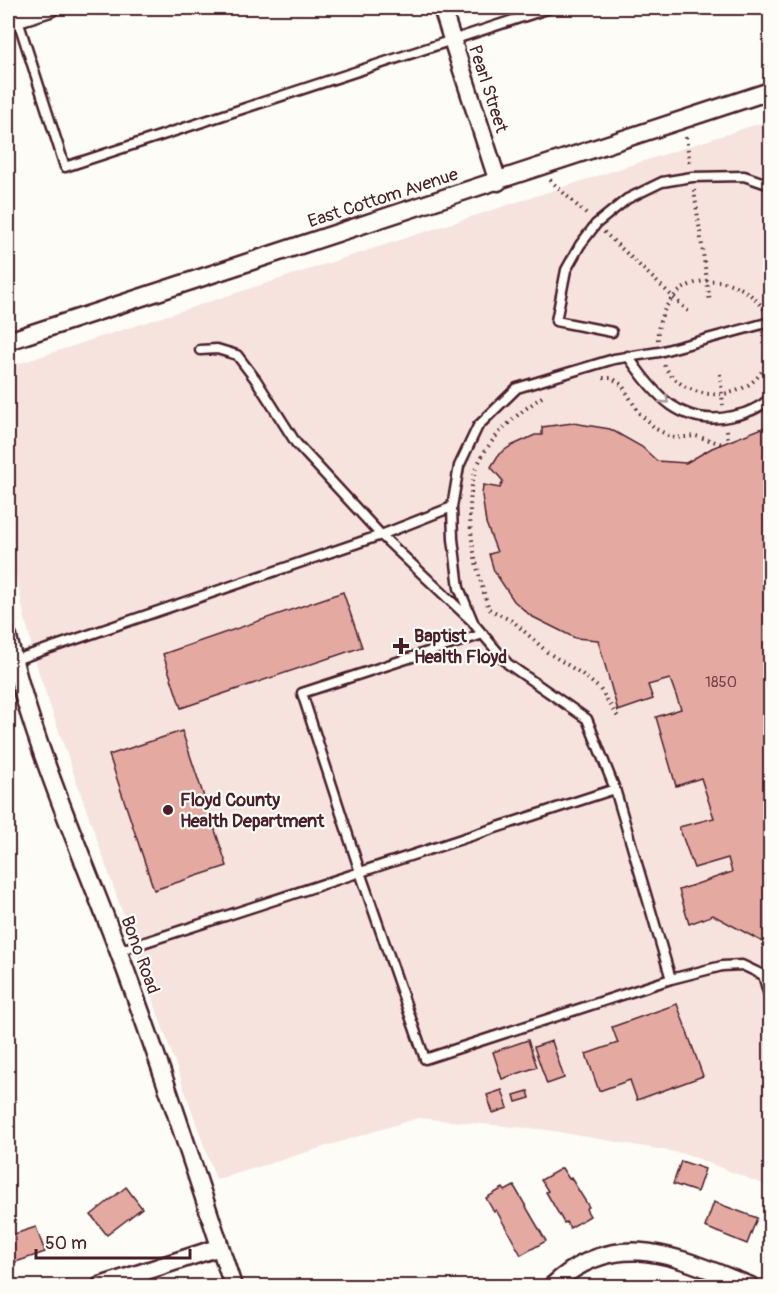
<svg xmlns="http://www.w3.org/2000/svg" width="778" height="1294" font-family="Pangolin,sans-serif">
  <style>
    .built { fill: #f6e3de }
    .building { fill: #e4aaa2; stroke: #4a1f2b; stroke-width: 1.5 }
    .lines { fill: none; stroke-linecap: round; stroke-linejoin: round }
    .lane-casing { stroke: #4a1f2b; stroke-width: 13 }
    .street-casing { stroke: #4a1f2b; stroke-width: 21 }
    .path { stroke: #4a1f2b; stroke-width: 4; stroke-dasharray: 1.5 4.5; stroke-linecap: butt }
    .lane { stroke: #fdfcf7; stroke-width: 8 }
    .street { stroke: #fdfcf7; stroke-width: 16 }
    .oneway { stroke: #ac999b }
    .poi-dot { fill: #4a1f2b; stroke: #fdfcf7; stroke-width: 2 }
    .labels { text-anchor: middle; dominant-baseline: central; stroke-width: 4.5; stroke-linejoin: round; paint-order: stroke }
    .number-label { font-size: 15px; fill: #704249 }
    .street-label { font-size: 18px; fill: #4a1f2b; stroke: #fdfcf7 }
    .poi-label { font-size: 18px; font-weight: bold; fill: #4a1f2b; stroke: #fdfcf7; text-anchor: start }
  </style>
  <rect width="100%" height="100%" fill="#fdfcf7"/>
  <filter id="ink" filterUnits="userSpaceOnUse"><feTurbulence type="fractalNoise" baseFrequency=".0167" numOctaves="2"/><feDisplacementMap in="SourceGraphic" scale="12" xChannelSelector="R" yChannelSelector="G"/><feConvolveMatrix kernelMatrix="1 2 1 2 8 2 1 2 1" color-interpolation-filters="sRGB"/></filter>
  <g filter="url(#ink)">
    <path class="built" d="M770,120V1187L686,1154L547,1130L418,1118L216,1180L40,677L24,615L8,536V367Z"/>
    <path class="building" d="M573,423L610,429L642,447L657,461L686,463L712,448L770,425V946L713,915L689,924L679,890L732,872L728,858L694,868L679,827L714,818L701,778L676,786L656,717L681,709L670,679L648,685L653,699L618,711L598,640L575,638L531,616L514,601L494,571L489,554L497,552L486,523L482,495L483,485L500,488L503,481L491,467L499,454L511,446L535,435H542V427Z
      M343,592L362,647L181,708L163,654Z
      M182,731L227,866L154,890L109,755Z
      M677,1004L703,1076L637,1100L630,1080L599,1091L586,1054L618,1043L612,1027Z
      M528,1040L537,1067L502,1079L493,1052Z
      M552,1041L564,1078L547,1084L534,1047Z
      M502,1090L508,1108L493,1113L487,1095Z
      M528,1091L530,1098L516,1102L514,1095Z
      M681,1161L705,1169L697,1192L673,1184Z
      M562,1168L569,1179L571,1178L589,1207L586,1209L590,1216L570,1228L566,1222L564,1223L546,1192L548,1191L541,1180Z
      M514,1186L546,1241L521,1255L496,1210L494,1212L486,1198L503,1188L505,1191Z
      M126,1187L142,1208L107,1235L91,1215Z
      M714,1202L757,1218L747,1244L705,1227Z
      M36,1227L45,1252L10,1264L8,1257V1236Z"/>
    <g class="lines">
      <g class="lane-casing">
        <path id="lane" d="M14,8L65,167L550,8
          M612,332L556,321L566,270L580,245L596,224L627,199L662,182L692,177L744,176L770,185
          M200,350L217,349L237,355L256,380L296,443L381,535L472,621
          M628,356C654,395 682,428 733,416C748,413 760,408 770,398
          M483,634L302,693L360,872L425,1059L671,979
          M12,661L381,535L452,507L459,466L478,426L517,388L614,359L659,352L770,322
          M615,789L671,979L722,966L742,965L763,975L770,999
          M118,951L615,789L587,719L508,664L474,624L459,588L453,539L452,507"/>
      </g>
      <g class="street-casing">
        <path id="street" d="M442,8L498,182
          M8,21L50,8
          M8,341L770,91
          M8,637C33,745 79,847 118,950C160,1061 196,1174 233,1286
          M100,1286L220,1247
          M552,1286C618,1224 680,1259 751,1286"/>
      </g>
      <path class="path" d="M686,137L690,164
        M550,180L586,214
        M694,190L710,302
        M604,232L689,312
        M658,340C657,329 660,318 665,309C687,267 742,275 765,311
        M664,365C688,409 762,403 770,350
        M720,374L723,405
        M603,378H612L622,385L639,413L656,429L674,438L696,436L722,444
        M727,430L728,441
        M479,462C492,435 518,413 542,397
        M476,468C462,514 475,566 489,609L514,622L547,652L582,674L600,689L618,717"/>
      <use href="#lane" class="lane"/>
      <use href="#street" class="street"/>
    </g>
    <defs><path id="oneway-chevron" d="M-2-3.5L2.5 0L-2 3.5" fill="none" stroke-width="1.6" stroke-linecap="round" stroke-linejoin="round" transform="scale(1.5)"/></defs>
    <use class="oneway" href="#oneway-chevron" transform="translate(665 400) rotate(43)"/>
  </g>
  <g class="poi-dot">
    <path d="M398 637h6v6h6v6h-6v6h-6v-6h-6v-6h6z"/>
    <circle cx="168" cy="810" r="6"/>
  </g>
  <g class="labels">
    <g class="number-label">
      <text x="721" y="682">1850</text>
    </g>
    <g class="street-label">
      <text transform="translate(488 89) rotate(72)">Pearl Street</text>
      <text transform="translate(383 198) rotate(-18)">East Cottom Avenue</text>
      <text transform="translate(140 955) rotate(70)">Bono Road</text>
    </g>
    <g class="poi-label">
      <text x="414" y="636">Baptist<tspan x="414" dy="21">Health Floyd</tspan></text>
      <text x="180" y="800">Floyd County<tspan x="180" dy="21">Health Department</tspan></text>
    </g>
  </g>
  <rect width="778" height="1294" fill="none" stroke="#fdfcf7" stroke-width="30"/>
  <rect x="15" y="15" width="748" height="1264" fill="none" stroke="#4a1f2b" stroke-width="2" filter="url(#ink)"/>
  <path d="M36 1249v9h154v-9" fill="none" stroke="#4a1f2b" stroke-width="3"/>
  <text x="45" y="1249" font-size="18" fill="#4a1f2b" stroke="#fdfcf7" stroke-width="4.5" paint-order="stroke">50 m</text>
</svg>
